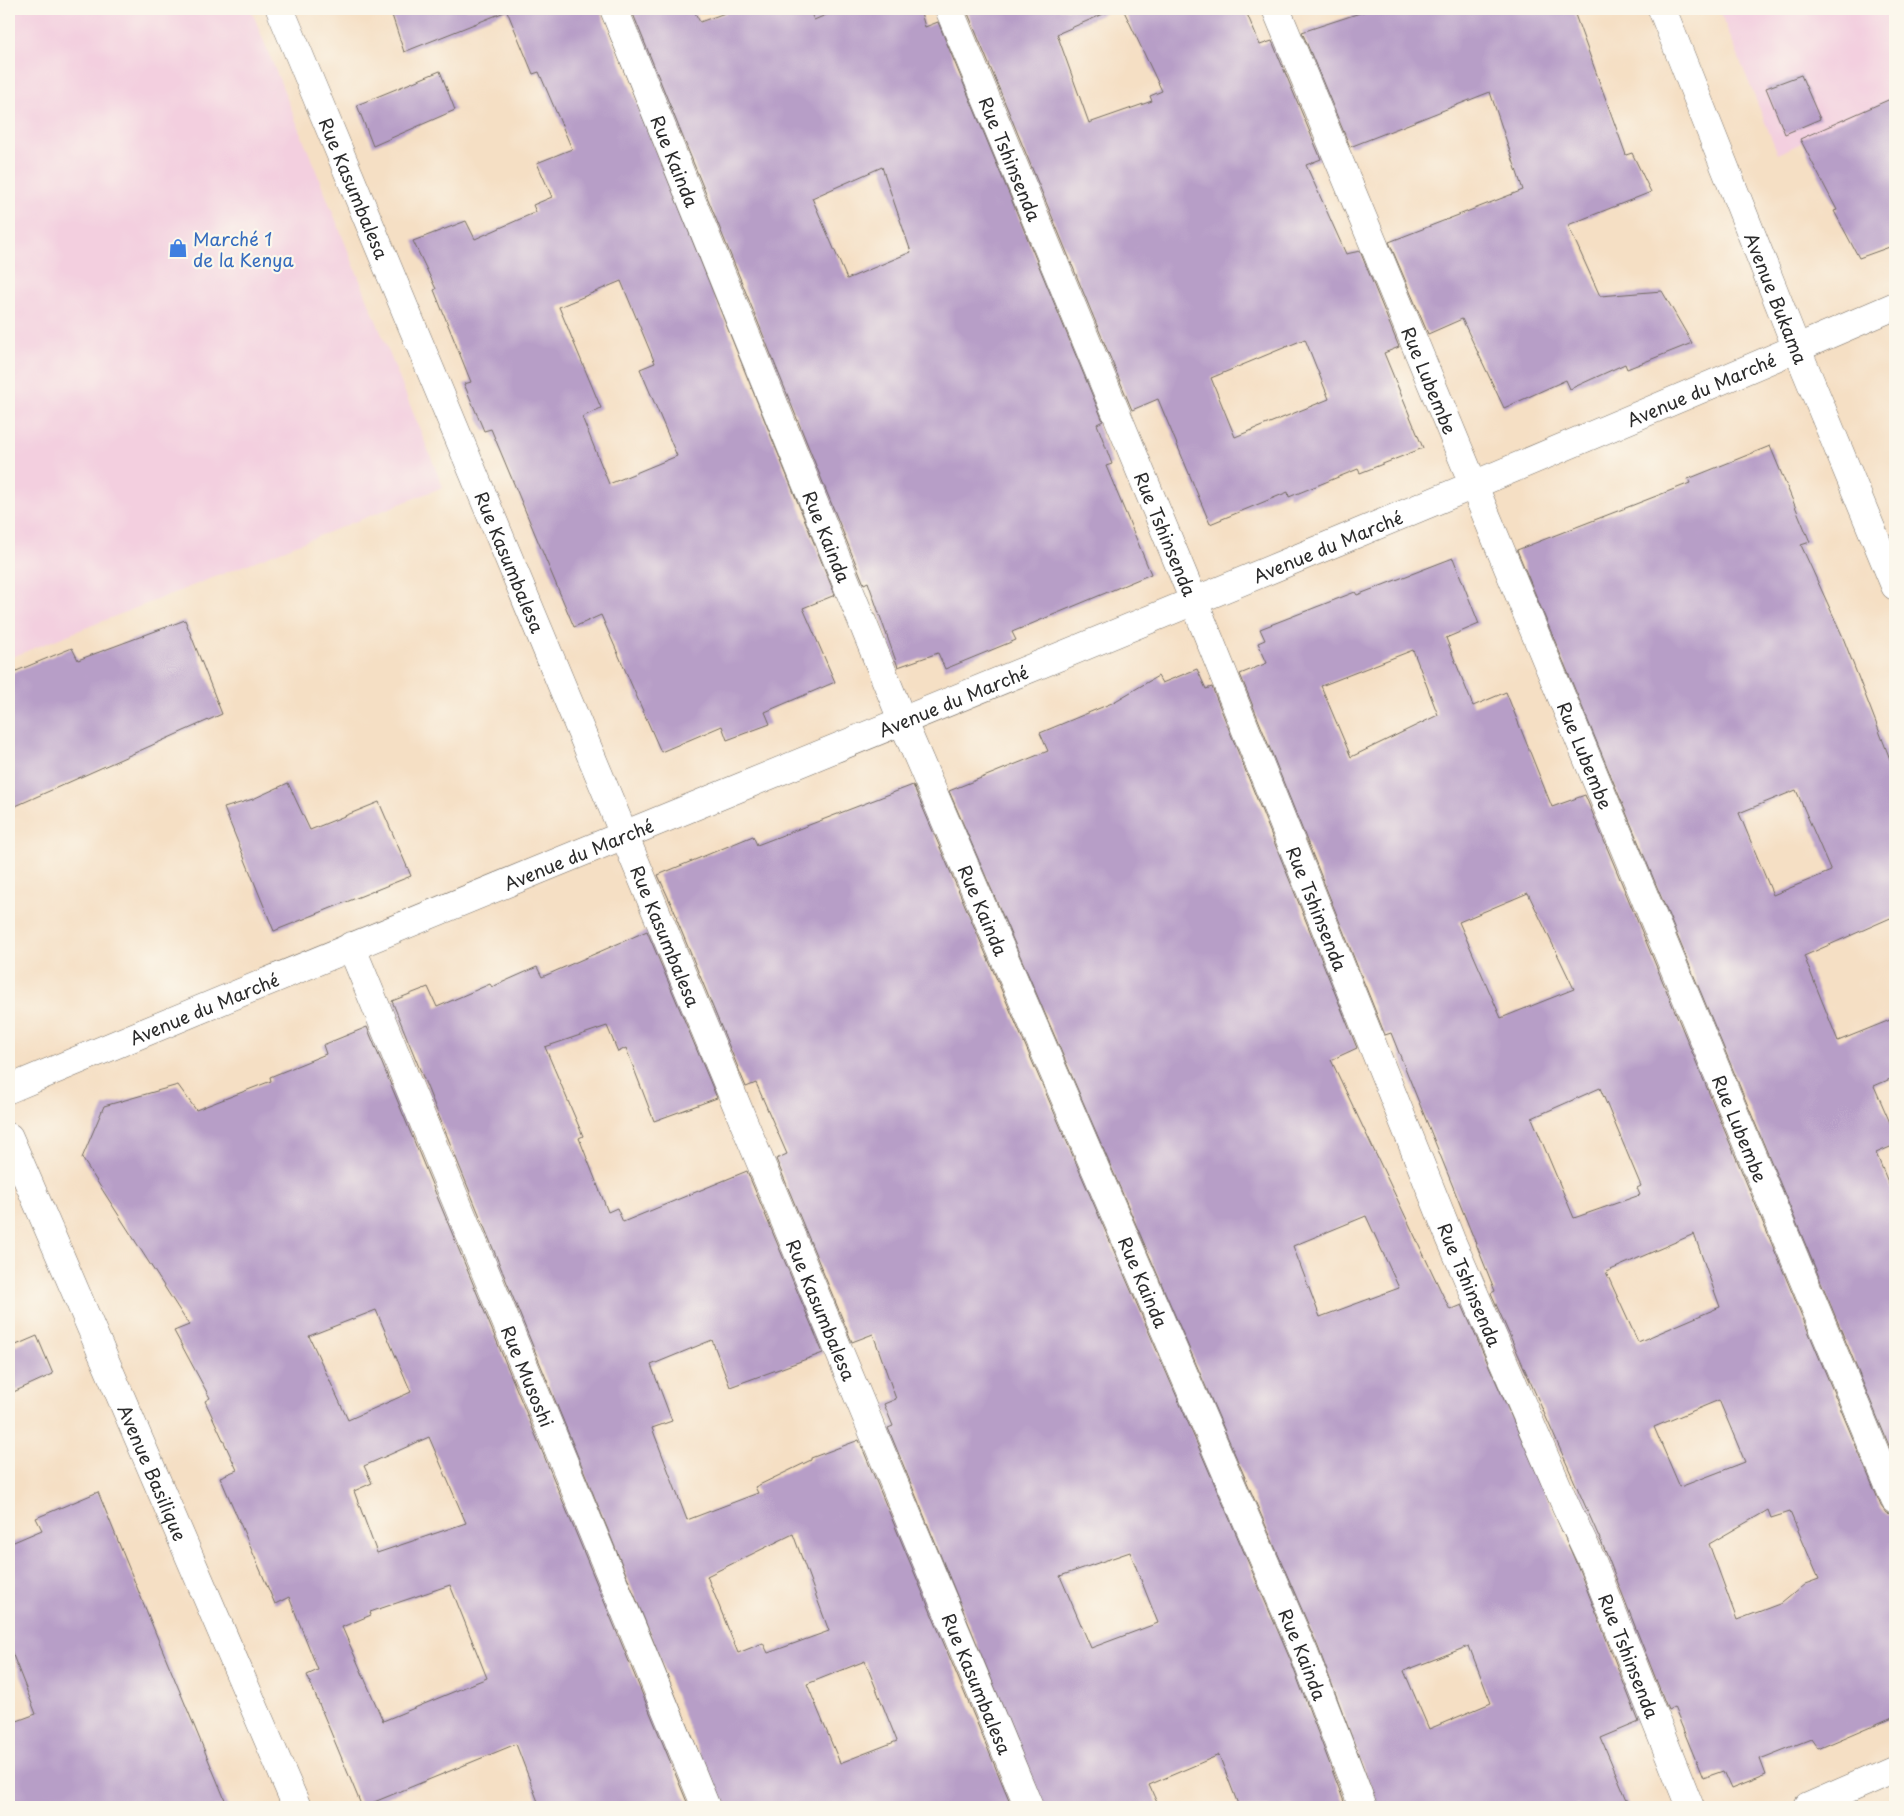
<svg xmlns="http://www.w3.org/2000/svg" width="1904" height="1816" font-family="'Playpen Sans',sans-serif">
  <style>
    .built { fill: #f3cfdf }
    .building { fill: #b79ec7; fill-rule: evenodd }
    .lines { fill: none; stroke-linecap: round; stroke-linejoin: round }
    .minor-casing { stroke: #726a61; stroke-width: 29 }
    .tertiary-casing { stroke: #726a61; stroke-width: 29 }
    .minor { stroke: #fff; stroke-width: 28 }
    .tertiary { stroke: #fff; stroke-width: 28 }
    .labels { text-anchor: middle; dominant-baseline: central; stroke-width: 4.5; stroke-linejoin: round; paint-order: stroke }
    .street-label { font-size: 18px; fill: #2b2b2b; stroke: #fbf7ec }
    .shop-label { font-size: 18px; fill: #366cbe; stroke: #fbf7ec; text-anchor: start }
  </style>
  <rect width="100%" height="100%" fill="#fbf7ec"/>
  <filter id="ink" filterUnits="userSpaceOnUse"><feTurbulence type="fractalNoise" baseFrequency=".02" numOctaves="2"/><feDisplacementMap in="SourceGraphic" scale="10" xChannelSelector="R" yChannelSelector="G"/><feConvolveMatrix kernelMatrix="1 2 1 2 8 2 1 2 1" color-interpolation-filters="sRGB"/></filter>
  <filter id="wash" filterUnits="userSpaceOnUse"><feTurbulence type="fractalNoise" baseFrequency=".0096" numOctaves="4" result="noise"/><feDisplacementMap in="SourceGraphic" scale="20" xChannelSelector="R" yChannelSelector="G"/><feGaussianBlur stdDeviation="1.12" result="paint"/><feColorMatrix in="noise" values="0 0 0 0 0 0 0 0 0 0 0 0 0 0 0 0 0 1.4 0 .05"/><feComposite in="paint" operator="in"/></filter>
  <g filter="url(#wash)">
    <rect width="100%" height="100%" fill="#f5dfc4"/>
    <path class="built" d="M9,9H251L443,487L9,658Z
      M1719,9H1895V99L1778,154Z"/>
    <g id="blocks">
      <path class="building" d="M390,9H599L835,595L803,608L835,682L765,712L770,724L727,740L722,726L661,752L601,615L574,627L491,429L484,431L464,384L471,382L434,290L436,289L413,241L466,221L475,239L536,212L533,205L552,197L537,163L572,149L539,72L533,74L507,11L404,52ZM621,281L655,363L640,369L677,456L609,484L582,417L601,408L559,307Z
        M631,9H693L700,22L736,9H809L814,20L840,9H920L925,27L938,22L1103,421L1097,424L1112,464L1106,466L1151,574L1012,632L1016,640L945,669L938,653L898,667L868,582L864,584ZM882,167L911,252L847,279L812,198Z
        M973,9H1115L1057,34L1089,123L1152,101L1150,96L1162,91L1123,9H1245L1260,45L1272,41L1321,159L1306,165L1346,254L1360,251L1399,347L1384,353L1423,448L1360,473L1358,469L1289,497L1288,492L1210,524L1158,399L1132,410L967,11ZM1305,339L1329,399L1235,437L1211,378Z
        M1372,9H1573L1626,155L1632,153L1651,192L1568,225L1600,296L1662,291L1692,343L1627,369L1625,364L1570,389L1566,380L1504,408L1462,319L1428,334L1389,242L1523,190L1490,92L1350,147L1302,32Z
        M440,71L455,110L373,146L357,105Z
        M1801,75L1820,119L1785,134L1766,88Z
        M1895,97V245L1859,258L1834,211L1837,210L1800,139Z
        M1770,446L1810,542L1801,545L1842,635L1895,772V916L1804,956L1838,1041L1895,1018V1077L1874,1086L1895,1134V1145L1876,1153L1895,1199V1460L1517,550L1690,483L1688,479ZM1796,790L1831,871L1773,895L1739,813Z
        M1453,558L1479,624L1446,638L1473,706L1506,692L1552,807L1585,795L1881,1506L1886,1513L1895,1515V1716L1818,1749L1811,1739L1760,1759L1766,1775L1731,1789L1723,1771L1703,1778L1674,1707L1668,1710L1607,1555L1491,1293L1495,1291L1391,1033L1385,1035L1240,674L1267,663L1258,643L1265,640L1260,629L1355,592L1357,595ZM1413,650L1438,715L1351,757L1321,686ZM1528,893L1574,989L1501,1018L1459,922ZM1600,1088L1641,1186L1637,1188L1640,1195L1574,1218L1532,1118ZM1694,1234L1720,1307L1638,1342L1606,1272ZM1719,1400L1745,1462L1680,1487L1654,1427ZM1768,1510L1771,1518L1790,1512L1819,1579L1805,1584L1782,1603L1737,1620L1709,1544Z
        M185,620L222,714L9,809V674L72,648L78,660Z
        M1197,669L1206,689L1212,687L1357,1048L1331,1060L1450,1310L1462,1305L1578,1567L1639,1722L1601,1738L1630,1807H1378L1318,1647L949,791L1048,751L1040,733L1112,703L1158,676L1162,683ZM1366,1216L1399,1288L1320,1317L1293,1246ZM1469,1646L1491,1703L1429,1729L1404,1671Z
        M288,783L310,830L379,802L411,876L274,931L224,808L253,799Z
        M913,785L1290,1659L1346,1807H1239L1219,1755L1149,1785L1159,1807H1044L888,1428L893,1426L884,1404L896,1399L873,1334L852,1342L776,1159L787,1154L756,1083L746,1087L676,918L677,917L658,875L753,836L757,845ZM1130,1552L1158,1623L1091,1648L1060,1576Z
        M647,931L717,1098L654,1121L626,1048L618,1052L607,1026L545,1047L583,1136L579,1138L608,1212L617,1208L623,1222L747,1171L823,1353L730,1387L712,1340L651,1365L672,1421L652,1428L687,1520L758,1493L755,1487L811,1460V1458L859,1440L1012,1807H721L392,1001L428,987L437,1007L490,984L492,987L537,967L542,977ZM793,1534L829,1631L768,1653L763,1643L738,1653L707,1576ZM865,1661L897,1741L840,1763L807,1684Z
        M367,1027L689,1807H540L516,1744L362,1807L307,1675L318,1670L289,1597L275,1604L220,1477L237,1470L205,1401L210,1398L174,1331L189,1325L82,1158L104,1106L178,1085L196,1110L271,1081L270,1077L326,1054L323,1045ZM376,1310L411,1392L348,1420L309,1336ZM429,1437L466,1523L377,1553L354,1491L372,1483L364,1466ZM450,1585L487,1678L383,1721L342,1627L371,1615L370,1612Z
        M37,1336L53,1374L9,1394V1348Z
        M98,1492L158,1639L228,1807H9V1724L36,1714L9,1645V1544L42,1530L36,1518Z"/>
    </g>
  </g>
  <g filter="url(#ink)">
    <use href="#blocks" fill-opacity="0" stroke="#726a61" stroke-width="1"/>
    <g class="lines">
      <g class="minor-casing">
        <g id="minor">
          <path id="s1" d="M280,9L1029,1807"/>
          <path id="s2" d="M614,9L902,720L1304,1653L1363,1807"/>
          <path id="s3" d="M949,9L1194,601L1451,1240L1566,1506L1592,1561L1690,1807"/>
          <path id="s4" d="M1276,9L1895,1500"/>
          <path id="s5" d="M1662,9L1797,349L1895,586"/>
          <path id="s6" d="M351,946L706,1807"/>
          <path d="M1808,1807L1895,1769"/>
        </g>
      </g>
      <g class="tertiary-casing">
        <g id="tertiary">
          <path id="s7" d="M9,1089C637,826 1270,576 1895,306"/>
          <path id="s8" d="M9,1137L297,1807"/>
        </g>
      </g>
      <use href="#minor" class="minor"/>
      <use href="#tertiary" class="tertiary"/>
    </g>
  </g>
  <defs>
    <g id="shop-bare" transform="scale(1.5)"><path d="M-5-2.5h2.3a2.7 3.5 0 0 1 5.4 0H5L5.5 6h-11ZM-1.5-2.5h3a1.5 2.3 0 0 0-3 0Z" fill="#3f7fe0" stroke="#fbf7ec" stroke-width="2.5" paint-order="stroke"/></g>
  </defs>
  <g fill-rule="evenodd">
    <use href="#shop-bare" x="178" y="248"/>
  </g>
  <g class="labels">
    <g class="street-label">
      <text stroke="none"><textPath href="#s3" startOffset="162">Rue Tshinsenda</textPath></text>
      <text stroke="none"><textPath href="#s2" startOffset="164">Rue Kainda</textPath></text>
      <text stroke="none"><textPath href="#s1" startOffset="194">Rue Kasumbalesa</textPath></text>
      <text stroke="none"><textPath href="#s5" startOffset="311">Avenue Bukama</textPath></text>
      <text stroke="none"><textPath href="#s4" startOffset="402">Rue Lubembe</textPath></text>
      <text stroke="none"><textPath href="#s7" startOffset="1831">Avenue du Marché</textPath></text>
      <text stroke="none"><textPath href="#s3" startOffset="568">Rue Tshinsenda</textPath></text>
      <text stroke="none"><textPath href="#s2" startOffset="569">Rue Kainda</textPath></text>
      <text stroke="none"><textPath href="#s7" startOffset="1426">Avenue du Marché</textPath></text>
      <text stroke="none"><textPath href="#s1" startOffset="599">Rue Kasumbalesa</textPath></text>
      <text stroke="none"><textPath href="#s7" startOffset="1021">Avenue du Marché</textPath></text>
      <text stroke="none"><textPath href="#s4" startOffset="808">Rue Lubembe</textPath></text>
      <text stroke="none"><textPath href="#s7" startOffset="616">Avenue du Marché</textPath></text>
      <text stroke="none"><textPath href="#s3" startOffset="972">Rue Tshinsenda</textPath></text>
      <text stroke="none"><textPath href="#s2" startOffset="974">Rue Kainda</textPath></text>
      <text stroke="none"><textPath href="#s1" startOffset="1004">Rue Kasumbalesa</textPath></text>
      <text stroke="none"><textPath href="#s7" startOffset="211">Avenue du Marché</textPath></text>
      <text stroke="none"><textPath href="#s4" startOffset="1212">Rue Lubembe</textPath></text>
      <text stroke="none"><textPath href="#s2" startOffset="1379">Rue Kainda</textPath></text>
      <text stroke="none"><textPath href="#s3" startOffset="1378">Rue Tshinsenda</textPath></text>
      <text stroke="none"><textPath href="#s1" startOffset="1409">Rue Kasumbalesa</textPath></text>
      <text stroke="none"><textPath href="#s6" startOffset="465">Rue Musoshi</textPath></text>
      <text stroke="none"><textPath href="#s8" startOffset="365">Avenue Basilique</textPath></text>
      <text stroke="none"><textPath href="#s2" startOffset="1784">Rue Kainda</textPath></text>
      <text stroke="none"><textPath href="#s3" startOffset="1782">Rue Tshinsenda</textPath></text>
      <text stroke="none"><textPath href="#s1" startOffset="1814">Rue Kasumbalesa</textPath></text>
    </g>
    <g class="shop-label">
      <text x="193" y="238">Marché 1<tspan x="193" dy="21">de la Kenya</tspan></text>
    </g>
  </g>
  <rect width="1904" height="1816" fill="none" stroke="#fbf7ec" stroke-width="30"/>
</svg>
